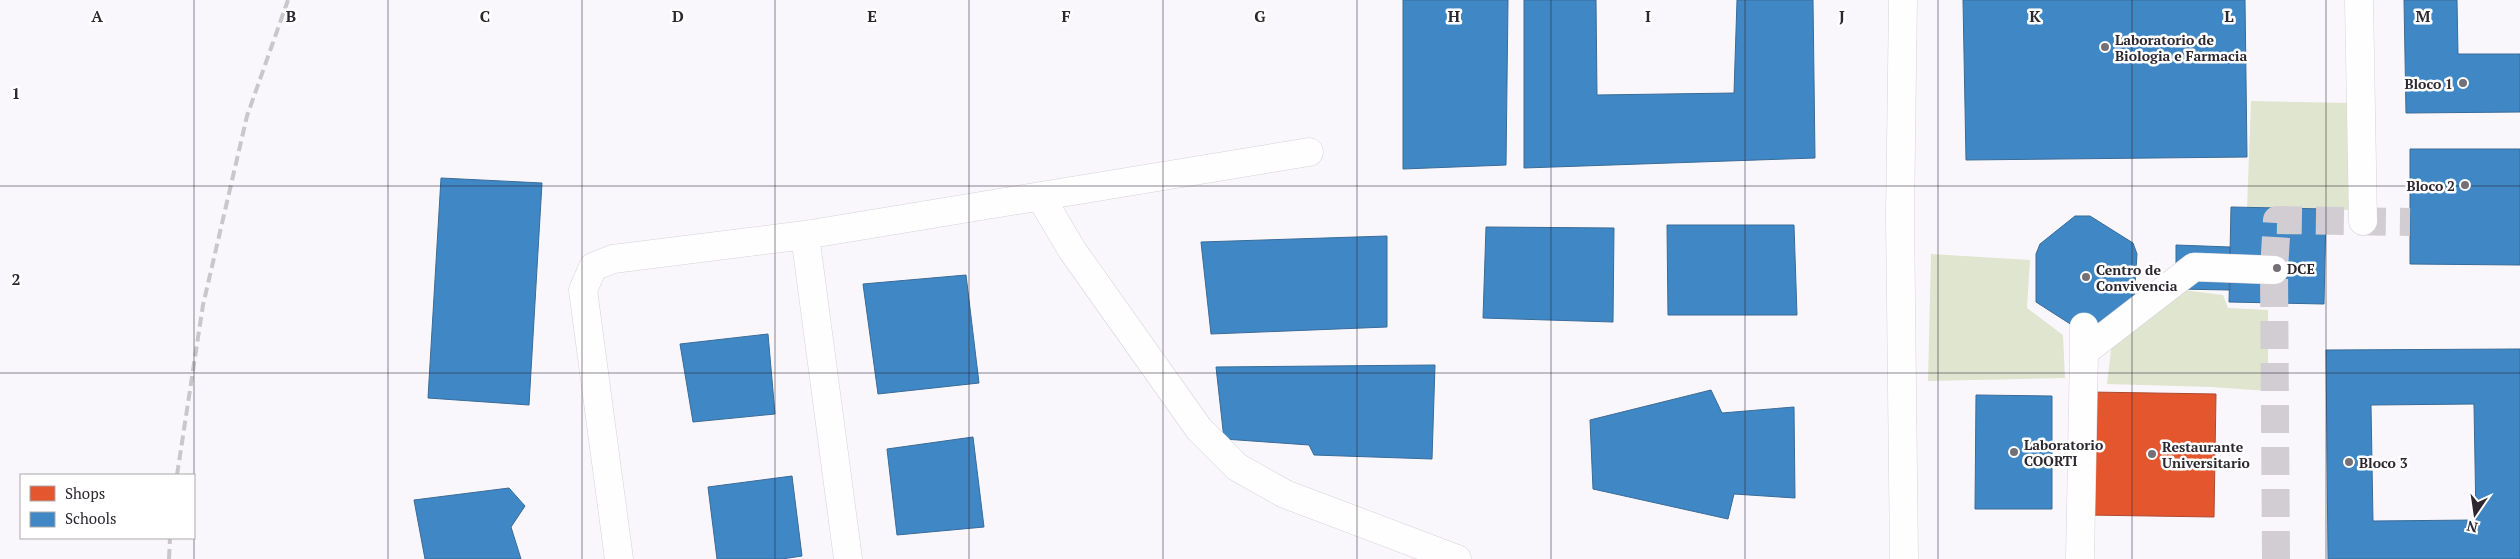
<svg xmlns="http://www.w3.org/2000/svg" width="2520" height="559" font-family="'PT Serif',serif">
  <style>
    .green { fill: #e0e5cf }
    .shops { fill: #e4572e; stroke: #ad492f }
    .schools { fill: #3f88c5; stroke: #3a6b98; fill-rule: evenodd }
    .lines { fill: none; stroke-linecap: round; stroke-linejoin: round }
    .street-tunnel { stroke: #d1cdd3; stroke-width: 28; stroke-dasharray: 28 14; stroke-linecap: butt }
    .street-casing { stroke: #d6d2d9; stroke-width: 29 }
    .street { stroke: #fefeff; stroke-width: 28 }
    .rail { stroke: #c9c7c9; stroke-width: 4; stroke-dasharray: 10 5; stroke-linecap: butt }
    .grid { fill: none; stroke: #2d2730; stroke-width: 1; stroke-opacity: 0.55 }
    .poi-dot { fill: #757077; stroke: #fff; stroke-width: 2 }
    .labels { text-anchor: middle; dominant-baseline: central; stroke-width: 5; stroke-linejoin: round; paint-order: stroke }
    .poi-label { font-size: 14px; font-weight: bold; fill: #2d2730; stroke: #fff; text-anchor: start }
    .grid-label { font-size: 16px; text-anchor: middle; font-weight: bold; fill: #2d2730; stroke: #fff; stroke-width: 5; stroke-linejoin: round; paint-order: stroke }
  </style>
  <rect width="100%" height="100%" fill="#faf7fc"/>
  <path class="green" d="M2251,101L2352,103L2350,210L2247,208Z
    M1931,254L2030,260L2027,308L2063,335L2065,378L1928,381Z
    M2176,289L2223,295L2228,308L2268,310V391L2212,387L2107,384L2112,342Z"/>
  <path class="shops" d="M2089,392L2216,394L2214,517L2087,515Z"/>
  <path class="schools" d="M1403,0H1508L1506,165L1403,169Z
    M1524,0H1596L1597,95L1734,93L1737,0H1813L1815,158L1524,168Z
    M1963,0H2245L2247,157L1966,160Z
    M2404,0H2457L2458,54H2520V112L2406,113Z
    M2410,149H2520V265L2410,264Z
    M441,178L542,183L529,405L428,398Z
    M2231,207L2326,209L2324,304L2229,302Z
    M2075,216H2090L2133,243L2137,254L2134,300L2093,328L2075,327L2036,302V254L2040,244Z
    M1667,225H1794L1797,315H1668Z
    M1486,227L1614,228L1613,322L1483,318Z
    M1387,236V327L1211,334L1201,242Z
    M2176,245L2230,247V290L2176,289Z
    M966,275L979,383L878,394L863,284Z
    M768,334L775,414L693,422L680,344Z
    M2520,349V559H2328L2326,350ZM2474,404L2476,520L2373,521L2371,405Z
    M1435,365L1432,459L1314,455L1309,445L1224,439L1216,367Z
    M1711,390L1722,413L1794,407L1795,498L1734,494L1728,519L1593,489L1590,420Z
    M1976,395L2052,396V509H1975Z
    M973,437L984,527L897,535L887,449Z
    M792,476L802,556L782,559H717L708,487Z
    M509,488L525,506L511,527L521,559H425L414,500Z"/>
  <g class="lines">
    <path class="street-tunnel" d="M2276,559L2274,270L2277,220L2410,222"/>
    <g class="street-casing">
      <path id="street" d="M1903,0L1900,216L1904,559
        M2359,0L2363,221
        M1040,196L1072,250L1199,429L1237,467L1285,494L1457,559
        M805,235L848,559
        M2084,327V352L2194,267L2274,270
        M619,559L583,290L593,267L613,259L805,235L1309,152
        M2080,559L2084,352"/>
    </g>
    <use href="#street" class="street"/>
    <path class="rail" d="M177,475L203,305L247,116L288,0
      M169,559L170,538"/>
  </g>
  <path class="grid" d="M194,0V559M388,0V559M582,0V559M775,0V559M969,0V559M1163,0V559M1357,0V559M1551,0V559M1745,0V559M1938,0V559M2132,0V559M2326,0V559M0,186H2520M0,373H2520"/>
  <g class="poi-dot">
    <circle cx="2105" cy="47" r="5"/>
    <circle cx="2463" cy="83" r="5"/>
    <circle cx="2465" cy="185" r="5"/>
    <circle cx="2277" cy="268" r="5"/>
    <circle cx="2086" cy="277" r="5"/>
    <circle cx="2014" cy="452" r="5"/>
    <circle cx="2152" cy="454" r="5"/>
    <circle cx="2349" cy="462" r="5"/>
  </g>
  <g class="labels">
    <g class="poi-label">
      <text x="2115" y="39">Laboratorio de<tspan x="2115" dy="16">Biologia e Farmacia</tspan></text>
      <text x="2453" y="83" text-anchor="end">Bloco 1</text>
      <text x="2455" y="185" text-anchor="end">Bloco 2</text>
      <text x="2287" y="268">DCE</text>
      <text x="2096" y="269">Centro de<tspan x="2096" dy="16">Convivencia</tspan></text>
      <text x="2024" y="444">Laboratorio<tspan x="2024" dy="16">COORTI</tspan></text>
      <text x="2162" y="446">Restaurante<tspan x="2162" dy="16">Universitario</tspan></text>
      <text x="2359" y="462">Bloco 3</text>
    </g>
  </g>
  <g class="grid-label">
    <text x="97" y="22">A</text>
    <text x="291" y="22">B</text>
    <text x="485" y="22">C</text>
    <text x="678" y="22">D</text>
    <text x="872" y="22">E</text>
    <text x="1066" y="22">F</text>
    <text x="1260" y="22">G</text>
    <text x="1454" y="22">H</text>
    <text x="1648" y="22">I</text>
    <text x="1842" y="22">J</text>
    <text x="2035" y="22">K</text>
    <text x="2229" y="22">L</text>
    <text x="2423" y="22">M</text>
    <text x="16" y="99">1</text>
    <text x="16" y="285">2</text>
  </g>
  <rect x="20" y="474" width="175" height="65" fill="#ffffff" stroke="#aba9ac"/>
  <rect x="30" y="486" width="25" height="15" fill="#e4572e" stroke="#aba9ac"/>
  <text x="65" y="499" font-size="15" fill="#2d2730">Shops</text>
  <rect x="30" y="512" width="25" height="15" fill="#3f88c5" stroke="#aba9ac"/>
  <text x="65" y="524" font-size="15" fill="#2d2730">Schools</text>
  <g transform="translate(2475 514) rotate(193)" stroke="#ffffff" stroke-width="4" paint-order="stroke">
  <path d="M0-4L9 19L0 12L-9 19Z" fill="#2d2730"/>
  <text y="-8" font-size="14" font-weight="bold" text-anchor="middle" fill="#2d2730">N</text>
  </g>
</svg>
